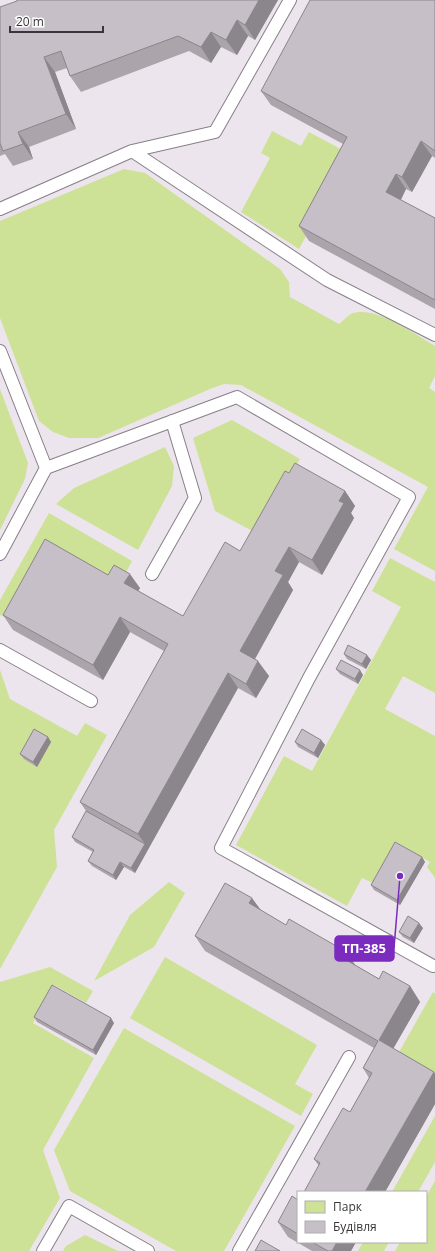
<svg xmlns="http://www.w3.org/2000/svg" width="435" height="1251" font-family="'Open Sans',sans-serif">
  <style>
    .green { fill: #cde197 }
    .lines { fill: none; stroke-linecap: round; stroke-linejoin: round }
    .lane-casing { stroke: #878087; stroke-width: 14 }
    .lane { stroke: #fff; stroke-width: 12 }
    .wall { fill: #aba4ab }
    .shaded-wall { fill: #8b868b }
    .building { fill: #c7bfc7; stroke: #8b868b }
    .leader { fill: none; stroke: #7b2cbf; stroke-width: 1.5 }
    .callout-dot { fill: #7b2cbf; stroke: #fff; stroke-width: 1.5 }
    .callout { fill: #7b2cbf; stroke: #7b2cbf; stroke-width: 1.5 }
    .callout-label { font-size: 13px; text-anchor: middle; font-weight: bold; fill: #fff }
  </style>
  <rect width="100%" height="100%" fill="#ede5ed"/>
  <path class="green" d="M272,131L301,146L309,132L350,154L299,249L241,212L270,158L261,153Z
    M124,169L145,173L280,269L289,282L290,297L339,324C343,321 347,316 351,314C374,304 416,335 435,346V376L429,388L435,392V571L394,549L428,487L241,385L224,384L210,389L98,438H69L53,432L39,421L0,318V221Z
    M0,389L28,463L25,479L0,530Z
    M232,420L300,459L258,534L215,511L193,438Z
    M165,447L174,466L172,486L138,550L56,504L74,488Z
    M49,513L132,561L121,582L10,620L0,615V600Z
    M390,558L435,582V693L403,676L385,709L435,736V878L427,867L430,862L396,842L373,883L362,878L347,906L236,845L284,756L312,771L401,607L372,591Z
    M0,670L10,699L77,736L85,723L107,735L54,830L57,867L0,969Z
    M169,882L185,893L154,947L94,981L130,915Z
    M165,957L317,1045L295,1084L313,1094L301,1116L130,1018Z
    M50,967L93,991L86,1003L54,985L33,1023L94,1058L43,1150L60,1198L29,1251H0V982Z
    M433,992L435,994V1075L398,1054Z
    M124,1028L295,1126L224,1251H176L70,1191L54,1150Z
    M435,1116V1162L418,1192H392Z
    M435,1181V1251H395L400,1242H426V1197Z
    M85,1235L118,1251H63L66,1246Z
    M363,1242H389L384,1251H358Z"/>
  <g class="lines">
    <g class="lane-casing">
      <path id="lane" d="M132,151L327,280L435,335
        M0,209L132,151L215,132L290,0
        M0,351L46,468L0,554
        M46,468L237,397L409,497L309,678L221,848L433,966
        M152,574L195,498L172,421
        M0,650L91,701
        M43,1251L69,1206L148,1251
        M239,1251L349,1057"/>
    </g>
    <use href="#lane" class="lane"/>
  </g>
  <path class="wall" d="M278,0L255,40L248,36L237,55L221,47L211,63L189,51L81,92L70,76L67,68L55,72L76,129L29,147L33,159L13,166L5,154L0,156V7Z
    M435,0V158L432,156L412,192L406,189L401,200L435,218V309L309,241L299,226L343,144L271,105L261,91Z
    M289,473L345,491L355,506L351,513L354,518L322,575L299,562L288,582L293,590L255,659L269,676L256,698L238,688L135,873L124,867L116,880L92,866L88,861L93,852L75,842L72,837L86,811L80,802L164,651L130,632L103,680L13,630L3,615L108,575L140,588L138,591L183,616L240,551Z
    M344,654L371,660L366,669L347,659Z
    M336,669L363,675L358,684L340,674Z
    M48,737L51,742L37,767L24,759L20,754Z
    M321,740L325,745L318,758L298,747L295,742Z
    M422,857L425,862L400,905L374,890L371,885Z
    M260,910L286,925L345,951L355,965L379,979L410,986L420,1002L393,1049L434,1072L435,1074V1104L385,1192H304L319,1166L314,1159L350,1112L369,1078L363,1068L374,1048L205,951L195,936Z
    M423,928L414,943L403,937L399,932Z
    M34,1017L114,1023L96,1055L37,1022Z
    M298,1200V1242H356L351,1251H312L288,1237L278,1222Z"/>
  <path class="shaded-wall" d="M259,0H278L255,40L245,25Z
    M237,20L248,36L237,55L226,40Z
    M211,32L221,47L211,63L201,47Z
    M44,57L55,72L76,129L66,114Z
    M18,132L29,147L33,159L23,144Z
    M421,141L432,156L412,192L402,177Z
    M396,174L406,189L397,207L386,192Z
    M345,491L355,506L351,513L354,518L322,575L312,560L339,501Z
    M289,547L299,562L288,582L293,590L251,666L240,651L275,571Z
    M130,574L140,588L134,598L124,583Z
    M120,617L130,632L103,680L93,665Z
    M367,655L371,660L366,669L362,664Z
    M258,661L269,676L256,698L246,684Z
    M360,670L363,675L358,684L355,679Z
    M228,673L238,688L135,873L131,868L145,844L138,834Z
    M48,737L51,742L37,767L33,762Z
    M321,740L325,745L318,758L314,753Z
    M422,857L425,862L400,905L397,900Z
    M120,862L124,867L116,880L113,875Z
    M252,898L263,913L249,903Z
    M419,923L423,928L414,943L410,938Z
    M345,951L356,966L341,957Z
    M410,986L420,1002L389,1056L379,1040Z
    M111,1018L114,1023L96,1055L93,1050Z
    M434,1072L435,1074V1104L385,1192H365Z
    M337,1242H356L351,1251H332Z"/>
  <path class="building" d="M17,0H259L245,25L237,20L226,40L211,32L201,47L178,36L70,76L61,51L44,57L66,114L18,132L23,144L3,151L0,143V7L17,1Z
    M310,0H435V151L421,141L402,177L396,174L386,192L435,218V300L299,226L347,137L261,91Z
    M295,463L345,491L339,501L344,503L312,560L289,547L275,571L283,575L240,651L258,661L246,684L228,673L138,834L80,802L168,644L120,617L93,665L3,615L45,539L108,575L114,565L130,574L124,583L183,616L225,542L240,551L285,471L289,473Z
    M348,645L367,655L362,664L344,654Z
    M341,660L360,670L355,679L336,669Z
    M34,729L48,737L33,762L20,754Z
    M302,729L321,740L314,753L295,742Z
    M86,811L145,844L131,868L120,862L113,875L88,861L94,850L72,837Z
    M395,842L422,857L397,900L371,885Z
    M225,883L252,898L249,903L286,925L289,919L345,951L341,957L379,979L383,971L410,986L379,1040L434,1072L365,1192H304L320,1163L314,1159L343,1108L350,1112L372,1073L363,1068L378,1041L195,936Z
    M408,916L419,923L410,938L399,932Z
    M52,985L111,1018L93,1050L34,1017Z
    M292,1196L298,1200V1234L278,1222Z
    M261,1240L280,1251H255Z
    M312,1242H337L332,1251H328Z"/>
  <path class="leader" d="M400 876L394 948"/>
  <circle class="callout-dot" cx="400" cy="876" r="4"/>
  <rect class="callout" x="335" y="936" width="59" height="25" rx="4"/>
  <g class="callout-label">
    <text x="364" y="953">ТП-385</text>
  </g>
  <rect x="297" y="1191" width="130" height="52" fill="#ffffff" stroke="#b0aeaf"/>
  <rect x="305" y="1201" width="20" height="12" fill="#cde197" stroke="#b0aeaf"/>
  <text x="333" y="1211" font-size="12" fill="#393538">Парк</text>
  <rect x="305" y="1221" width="20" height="12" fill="#c7bfc7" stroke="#b0aeaf"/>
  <text x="333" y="1231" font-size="12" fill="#393538">Будівля</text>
  <path d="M10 26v6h93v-6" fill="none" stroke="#393538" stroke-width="2"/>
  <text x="16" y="26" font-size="12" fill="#393538" stroke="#ffffff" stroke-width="3" paint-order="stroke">20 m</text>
</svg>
